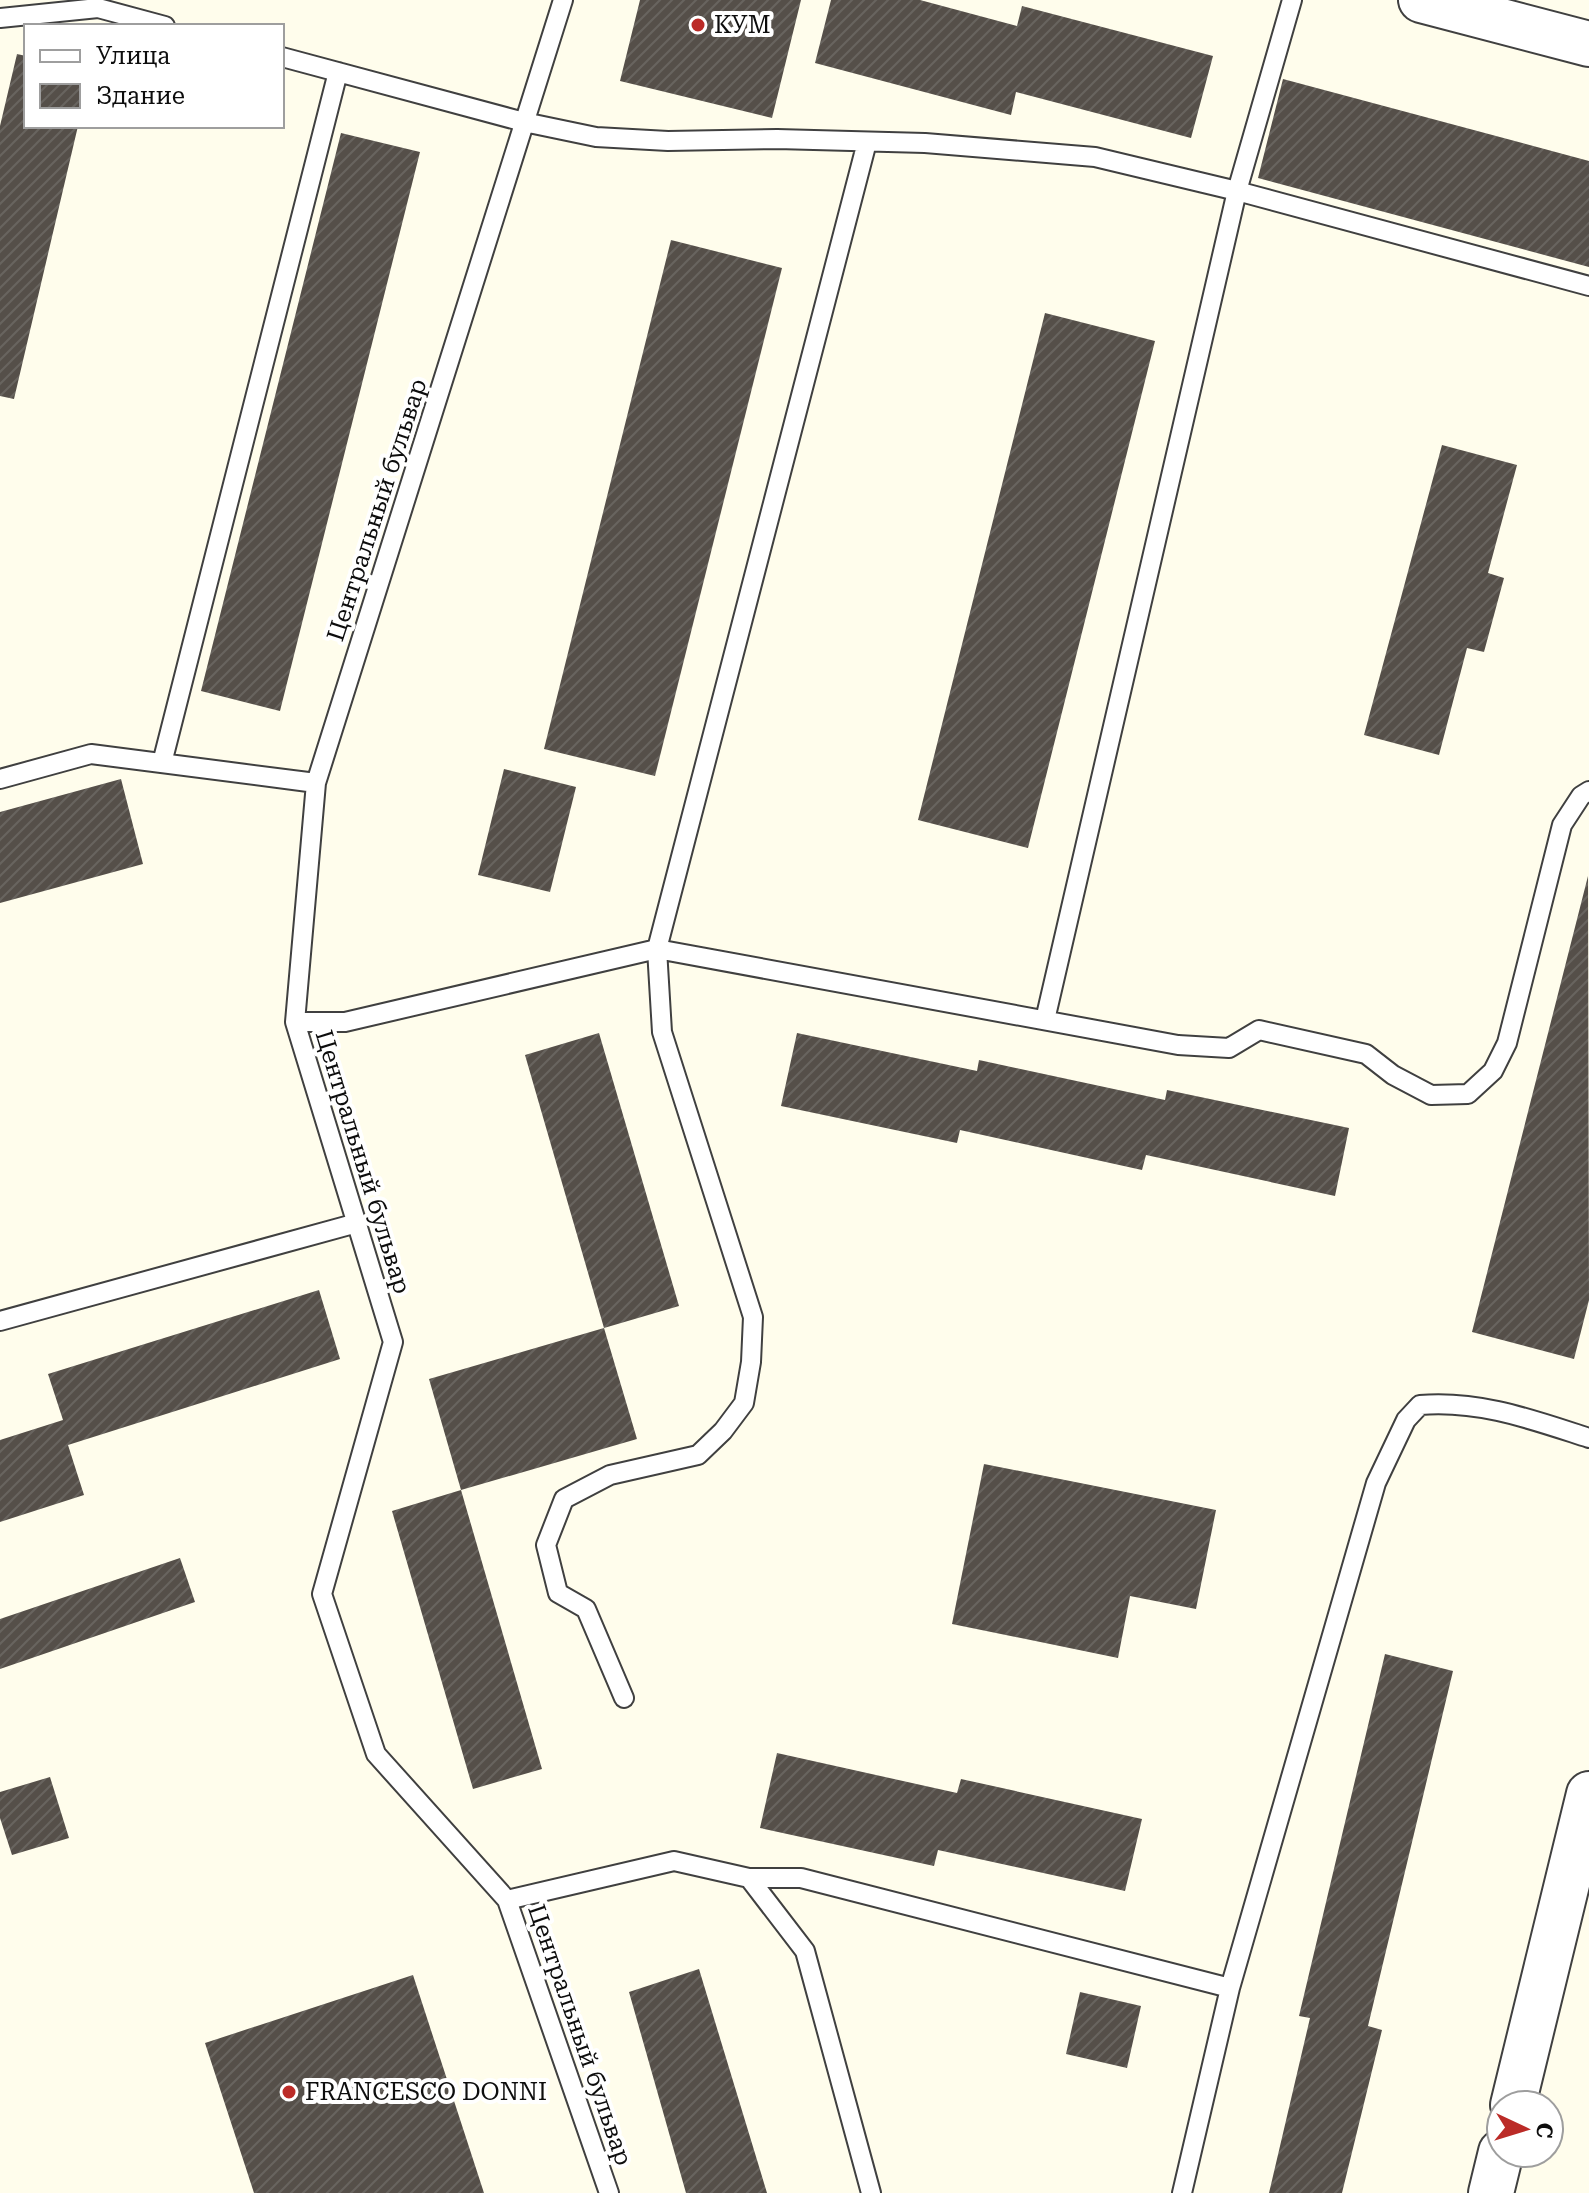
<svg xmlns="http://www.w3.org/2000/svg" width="1589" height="2193" font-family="'Roboto Serif',serif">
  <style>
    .building { fill: url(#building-hatch) }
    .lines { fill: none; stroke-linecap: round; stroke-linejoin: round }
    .service-casing { stroke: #404040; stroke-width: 22 }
    .tertiary-casing { stroke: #404040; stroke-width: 48 }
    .service { stroke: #fff; stroke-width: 18 }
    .tertiary { stroke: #fff; stroke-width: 44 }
    .poi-dot { fill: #bb2b27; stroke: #fff; stroke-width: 3 }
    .labels { text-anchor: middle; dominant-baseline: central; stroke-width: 8; stroke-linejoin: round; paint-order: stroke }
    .poi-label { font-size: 24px; fill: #0d0d0d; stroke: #fff; text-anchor: start }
    .street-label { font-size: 24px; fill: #0d0d0d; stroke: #fff }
  </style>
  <defs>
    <pattern id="building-hatch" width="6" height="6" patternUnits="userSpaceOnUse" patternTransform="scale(2)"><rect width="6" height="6" fill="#554f49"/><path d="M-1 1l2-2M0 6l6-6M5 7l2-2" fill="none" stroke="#68645f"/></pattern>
  </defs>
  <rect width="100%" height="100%" fill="#fffdec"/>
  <path class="building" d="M640,0H801L772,118L620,81Z
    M831,0H920L1017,26L1022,6L1213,56L1191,138L1016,92L1011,115L815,63Z
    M17,54L26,56V126H78L14,399L0,396V126Z
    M1283,79L1589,161V267L1258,178Z
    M341,133L420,152L280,711L201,691Z
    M671,240L782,268L655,776L544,749Z
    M1045,313L1155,341L1028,848L918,820Z
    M1442,445L1517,465L1488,573L1504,578L1484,652L1467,648L1439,755L1364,735Z
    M504,769L576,787L550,892L478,875Z
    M121,779L143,864L0,903V812Z
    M1588,876L1589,1300L1574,1359L1472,1332Z
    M599,1033L679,1306L604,1328L637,1439L461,1490L429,1379L604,1328L525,1055Z
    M797,1033L977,1071L979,1060L1165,1100L1167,1090L1349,1128L1335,1196L1146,1155L1142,1170L960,1130L957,1143L781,1106Z
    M319,1290L340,1359L68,1445L84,1495L0,1522V1440L63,1420L48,1374Z
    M984,1464L1216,1510L1196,1609L1130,1596L1118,1658L952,1624Z
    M461,1490L542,1769L473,1789L392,1511Z
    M180,1558L195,1602L0,1669V1619Z
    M1385,1654L1453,1671L1368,2026L1382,2030L1342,2193H1269L1310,2018L1299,2016Z
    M777,1753L957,1793L961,1779L1142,1819L1125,1891L938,1850L934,1866L760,1828Z
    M50,1777L69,1838L12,1855L0,1818V1792Z
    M699,1969L767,2193H686L629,1992Z
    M413,1975L484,2193H254L205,2043Z
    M1080,1992L1141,2006L1127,2068L1066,2054Z"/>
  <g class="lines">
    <g class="service-casing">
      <path id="service" d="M563,0L316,783L295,1022L393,1342L322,1594L376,1754L507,1900L609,2193
        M0,18L98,8L165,26
        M282,57L524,122L596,137L668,141L777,139L925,143L1095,157L1237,191L1589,286
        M162,763L338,72
        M0,779L91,754L316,783
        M1045,1020L1237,191L1292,0
        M295,1022H345L657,949L1178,1045L1229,1048L1259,1030L1366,1054L1393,1075L1431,1095L1468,1094L1493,1071L1507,1043L1562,825L1581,796L1589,791
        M0,1321L357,1223
        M624,1698L586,1609L558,1593L546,1545L564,1499L610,1475L698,1455L723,1431L744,1403L751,1362L753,1317L662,1032L657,949L867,142
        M749,1878H801L1230,1988
        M507,1900L674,1861L749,1878L805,1951L871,2193
        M1182,2193L1230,1988L1376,1483L1406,1420L1420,1405C1480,1400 1533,1420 1589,1438"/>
    </g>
    <g class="tertiary-casing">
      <path id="tertiary" d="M1421,0L1589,44
        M1513,2105L1589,1794
        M1491,2193L1501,2152"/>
    </g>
    <use href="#service" class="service"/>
    <use href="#tertiary" class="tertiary"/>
  </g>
  <g class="poi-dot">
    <circle cx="698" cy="25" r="8"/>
    <circle cx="289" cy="2092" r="8"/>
  </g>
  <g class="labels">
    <g class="poi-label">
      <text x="714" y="25">КУМ</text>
      <text x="305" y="2092">FRANCESCO DONNI</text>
    </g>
    <g class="street-label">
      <text transform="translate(377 510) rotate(-72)">Центральный бульвар</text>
      <text transform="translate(363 1162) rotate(73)">Центральный бульвар</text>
      <text transform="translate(580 2035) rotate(71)">Центральный бульвар</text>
    </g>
  </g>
  <rect x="24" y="24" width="260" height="104" fill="#ffffff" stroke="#9e9e9e" stroke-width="2"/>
  <rect x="40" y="50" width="40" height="12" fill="#ffffff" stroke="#9e9e9e" stroke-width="2"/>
  <text x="96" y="64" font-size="24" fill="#0d0d0d">Улица</text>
  <rect x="40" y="84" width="40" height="24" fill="url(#building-hatch)" stroke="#9e9e9e" stroke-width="2"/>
  <text x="96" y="104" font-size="24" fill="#0d0d0d">Здание</text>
  <g transform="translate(1525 2129) rotate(94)"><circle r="38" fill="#ffffff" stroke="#9e9e9e" stroke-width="2"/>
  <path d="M0-6L14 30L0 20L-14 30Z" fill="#bb2b27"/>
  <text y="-12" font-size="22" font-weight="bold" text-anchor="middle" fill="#0d0d0d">С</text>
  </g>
</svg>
